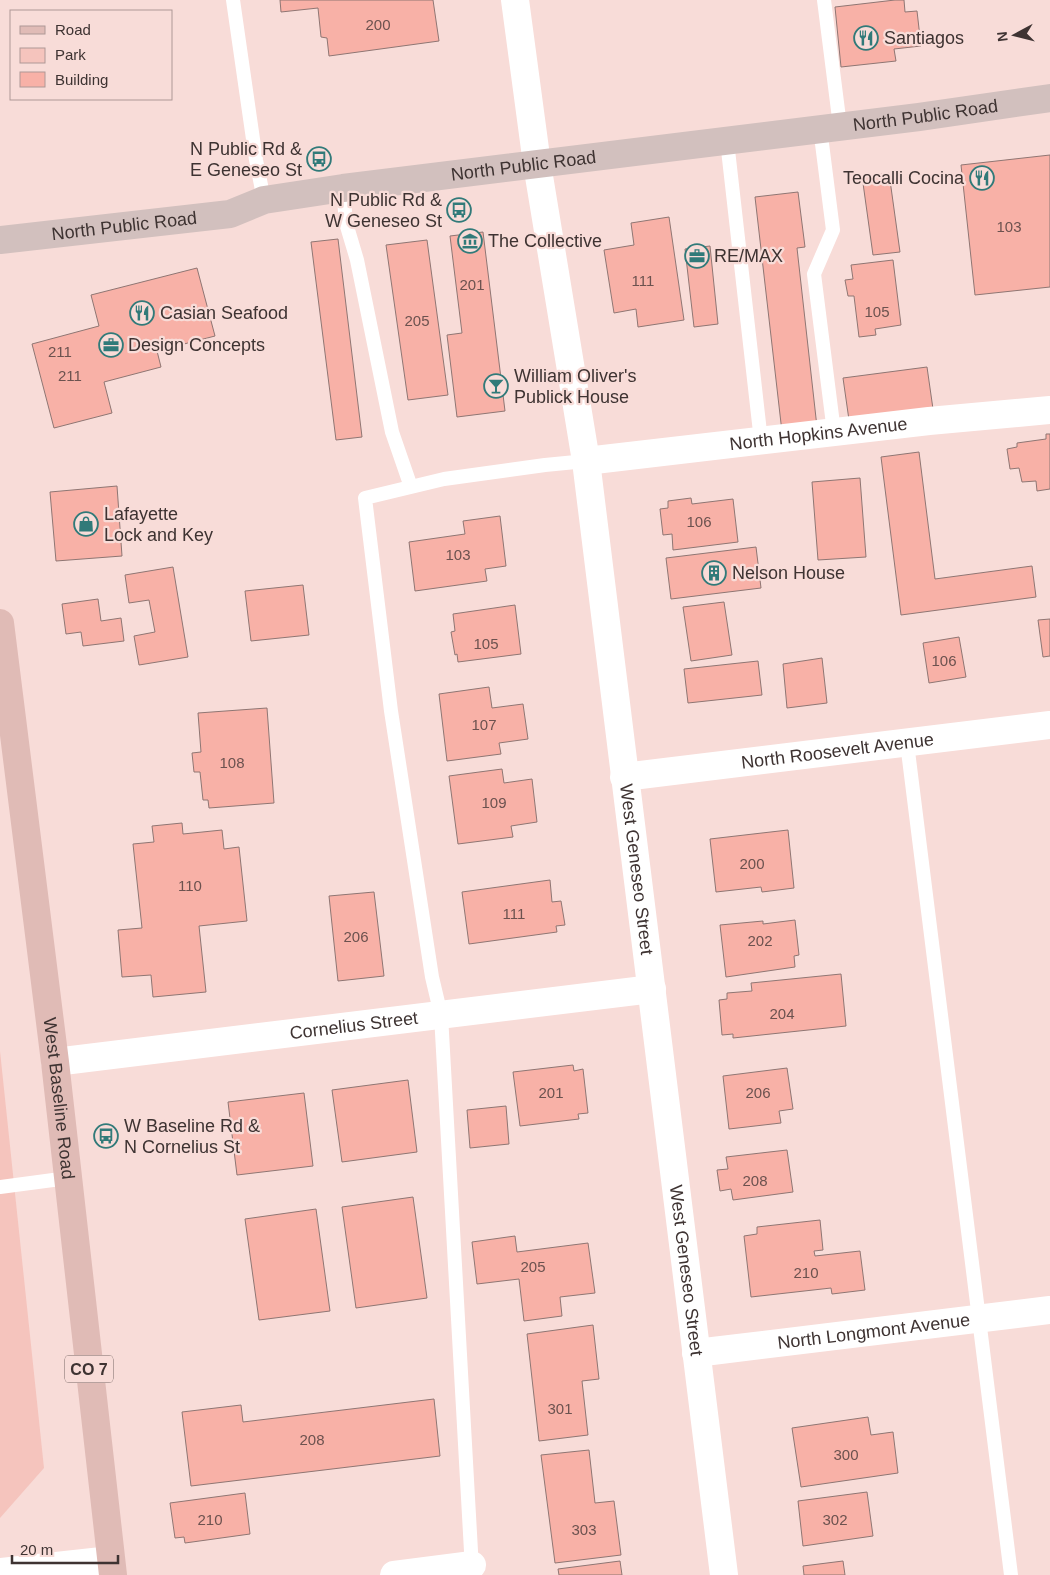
<svg xmlns="http://www.w3.org/2000/svg" width="1050" height="1575" font-family="Arial,sans-serif">
  <style>
    .green { fill: #f5c4bd }
    .building { fill: #f8b1a7; stroke: #8f7673 }
    .lines { fill: none; stroke-linecap: round; stroke-linejoin: round }
    .lane { stroke: #fff; stroke-width: 14 }
    .street { stroke: #fff; stroke-width: 28 }
    .secondary { stroke: #d2c0be; stroke-width: 28 }
    .primary { stroke: #e0bbb6; stroke-width: 28 }
    .labels { text-anchor: middle; dominant-baseline: central; stroke-width: 4.5; stroke-linejoin: round; paint-order: stroke }
    .number-label { font-size: 15px; fill: #6c524f }
    .shield { fill: #f8dcd8; stroke: #766664; stroke-width: 1 }
    .shield-label { font-size: 16px; font-weight: bold; fill: #3e3332 }
    .poi-label { font-size: 18px; fill: #3e3332; stroke: #f8dcd8; text-anchor: start }
    .street-label { font-size: 18px; fill: #3e3332; stroke: #f8dcd8 }
  </style>
  <rect width="100%" height="100%" fill="#f8dcd8"/>
  <path class="green" d="M0,1051L44,1468L0,1518Z"/>
  <path class="building" d="M280,0H433L439,41L329,56L327,38L321,37L318,8L281,12Z
    M895,0H904L905,12L917,11L921,46L894,49L896,61L841,67L835,7Z
    M1050,155V287L975,295L961,165Z
    M889,173L900,252L873,255L862,176Z
    M798,192L805,247L797,248L817,427L782,432L755,197Z
    M669,217L684,320L638,327L636,309L614,313L604,250L634,245L631,223Z
    M483,232L505,411L457,417L447,335L462,333L450,236Z
    M338,239L362,437L336,440L311,242Z
    M427,240L448,395L408,400L386,245Z
    M710,246L718,324L694,327L685,249Z
    M893,260L901,325L875,329L876,335L859,337L854,296H848L845,280L853,279L851,265Z
    M197,268L215,336L157,351L161,367L104,382L112,413L54,428L32,344L99,326L91,295Z
    M927,367L933,409L849,420L843,378Z
    M1046,434H1050V489L1037,491L1036,481L1022,482L1019,468L1010,469L1007,449L1017,447V443L1046,439Z
    M919,452L935,579L1032,566L1036,597L901,615L881,457Z
    M860,478L866,557L818,560L812,482Z
    M117,486L122,556L56,561L50,492Z
    M691,498L692,504L733,499L738,542L673,550L672,534L663,535L660,509L668,508V501Z
    M500,516L506,566L485,569L487,581L415,591L409,542L465,534L463,521Z
    M756,547L761,588L671,599L666,558Z
    M173,567L188,657L139,665L134,636L155,632L149,600L129,603L125,575Z
    M303,585L309,635L251,641L245,591Z
    M98,599L101,621L121,618L124,641L83,646L81,632L66,634L62,604Z
    M724,602L732,655L691,661L683,607Z
    M515,605L521,654L458,662L457,654L455,655L451,632L455,631L453,614Z
    M1050,619V656L1043,657L1038,620Z
    M959,637L966,677L929,683L923,643Z
    M822,658L827,703L787,708L783,664Z
    M758,661L762,695L688,703L684,669Z
    M489,687L492,708L523,704L528,739L499,743L501,754L447,761L439,694Z
    M267,708L274,803L209,808L208,800H203L200,772H194L192,753L201,752L198,713Z
    M502,769L504,783L532,779L537,822L511,826L513,837L458,844L449,776Z
    M182,823L183,834L222,830L224,849L239,847L247,921L199,926L206,992L153,997L151,975L122,977L118,930L142,928L133,844L154,842L152,826Z
    M788,830L794,888L762,892L761,887L716,892L710,839Z
    M550,880L552,902L561,901L565,925L556,926L557,932L469,944L462,892Z
    M374,892L384,976L338,981L329,896Z
    M795,920L799,955L794,956L795,967L726,977L720,925L763,921V924Z
    M841,974L846,1026L733,1038V1034L722,1035L719,1000L727,999V993L752,991L751,983Z
    M573,1065L574,1071L583,1069L588,1113L578,1114L579,1119L520,1126L513,1072Z
    M787,1068L793,1109L779,1111L781,1123L729,1129L723,1076Z
    M408,1080L417,1152L342,1162L332,1090Z
    M304,1093L313,1166L237,1175L228,1102Z
    M506,1106L509,1144L470,1148L467,1110Z
    M787,1150L793,1192L733,1200L731,1189L720,1191L717,1170L728,1169L726,1157Z
    M413,1197L427,1298L356,1308L342,1207Z
    M316,1209L330,1311L259,1320L245,1219Z
    M820,1220L823,1250L814,1251L815,1256L860,1251L865,1290L832,1294L831,1288L751,1297L744,1236L757,1234V1227Z
    M515,1236L517,1252L588,1243L595,1293L560,1297L562,1316L524,1321L519,1279L477,1284L472,1242Z
    M593,1325L599,1379L582,1381L588,1435L539,1441L527,1334Z
    M434,1399L440,1456L191,1486L182,1412L241,1405L243,1422Z
    M868,1417L871,1435L893,1432L898,1473L801,1487L792,1428Z
    M589,1450L595,1503L614,1501L621,1555L555,1563L541,1455Z
    M867,1492L873,1536L803,1546L798,1501Z
    M245,1493L250,1534L185,1543L184,1537L175,1538L170,1503Z
    M620,1561L622,1575H559L558,1569Z
    M843,1561L845,1575H804L803,1566Z"/>
  <g class="lines">
    <path class="lane" d="M233,0L256,160L264,200
      M824,0L840,126
      M820,128L833,230L814,274L834,432
      M727,141L761,441
      M343,188L346,223L357,260L392,432L411,487
      M907,743L1011,1575
      M0,1187L68,1178
      M472,1569L441,1015L432,977L391,711L365,498L444,479L545,465L586,461"/>
    <g class="street">
      <path id="s1" d="M515,0L537,164L586,461L724,1575"/>
      <path id="s2" d="M586,461L929,421L1050,410"/>
      <path id="s3" d="M624,777L1050,725"/>
      <path id="s4" d="M55,1062L652,989"/>
      <path id="s5" d="M696,1353L1050,1310"/>
      <path d="M0,1572L111,1560"/>
      <path d="M394,1575L472,1565"/>
    </g>
    <path class="secondary" id="s6" d="M0,240L230,214L264,200L343,188L919,117L1050,98"/>
    <path class="primary" id="s7" d="M0,623L55,1062L113,1575"/>
  </g>
  <defs>
    <g id="restaurant-ring" transform="scale(1.25)"><circle r="9.5" fill="#f8dcd8" stroke="#317a79" stroke-width="1.5"/><path d="M-5-6h1v4h1v-4h1v4h1v-4h1v5L-1.5 .5V6h-2V.5L-5-1ZM5-6V6H3V1.5H1.5Q1.5-4 5-6Z" fill="#317a79"/></g>
    <g id="bus-ring" transform="scale(1.25)"><circle r="9.5" fill="#f8dcd8" stroke="#317a79" stroke-width="1.5"/><path d="M-5-6H5V4H4V6H2V4H-2V6H-4V4H-5ZM-3.5-4V0h7V-4ZM-3.5 1.2v1.5H-2V1.2ZM2 1.2v1.5H3.5V1.2Z" fill="#317a79"/></g>
    <g id="museum-ring" transform="scale(1.25)"><circle r="9.5" fill="#f8dcd8" stroke="#317a79" stroke-width="1.5"/><path d="M0-6L6-3V-2H-6V-3ZM-5-1h2V3h-2ZM-1-1h2V3h-2ZM3-1h2V3H3ZM-6 4H6V6H-6Z" fill="#317a79"/></g>
    <g id="office-ring" transform="scale(1.25)"><circle r="9.5" fill="#f8dcd8" stroke="#317a79" stroke-width="1.5"/><path d="M-6-3h4V-5.5h4V-3h4V5H-6ZM-1-4.5V-3h2v-1.5ZM-6 0V1H6V0Z" fill="#317a79"/></g>
    <g id="bar-ring" transform="scale(1.25)"><circle r="9.5" fill="#f8dcd8" stroke="#317a79" stroke-width="1.5"/><path d="M-6-5H6L.8 .8V4.5H3.5V6h-7V4.5H-.8V.8Z" fill="#317a79"/></g>
    <g id="shop-ring" transform="scale(1.25)"><circle r="9.5" fill="#f8dcd8" stroke="#317a79" stroke-width="1.5"/><path d="M-5-2.5h2.3a2.7 3.5 0 0 1 5.4 0H5L5.5 6h-11ZM-1.5-2.5h3a1.5 2.3 0 0 0-3 0Z" fill="#317a79"/></g>
    <g id="building-ring" transform="scale(1.25)"><circle r="9.5" fill="#f8dcd8" stroke="#317a79" stroke-width="1.5"/><path d="M-4-6H4V6H1V3H-1V6H-4ZM-2.5-4.3h1.7v1.8h-1.7ZM.8-4.3h1.7v1.8H.8ZM-2.5-1h1.7V.8h-1.7ZM.8-1h1.7V.8H.8Z" fill="#317a79"/></g>
  </defs>
  <g fill-rule="evenodd">
    <use href="#restaurant-ring" x="866" y="38"/>
    <use href="#bus-ring" x="319" y="159"/>
    <use href="#restaurant-ring" x="982" y="178"/>
    <use href="#bus-ring" x="459" y="210"/>
    <use href="#museum-ring" x="470" y="241"/>
    <use href="#office-ring" x="697" y="256"/>
    <use href="#restaurant-ring" x="142" y="313"/>
    <use href="#office-ring" x="111" y="345"/>
    <use href="#bar-ring" x="496" y="386"/>
    <use href="#shop-ring" x="86" y="524"/>
    <use href="#building-ring" x="714" y="573"/>
    <use href="#bus-ring" x="106" y="1136"/>
  </g>
  <g class="labels">
    <g class="number-label">
      <text x="378" y="24">200</text>
      <text x="1009" y="226">103</text>
      <text x="643" y="280">111</text>
      <text x="472" y="284">201</text>
      <text x="877" y="311">105</text>
      <text x="417" y="320">205</text>
      <text x="60" y="351">211</text>
      <text x="70" y="375">211</text>
      <text x="699" y="521">106</text>
      <text x="458" y="554">103</text>
      <text x="486" y="643">105</text>
      <text x="944" y="660">106</text>
      <text x="484" y="724">107</text>
      <text x="232" y="762">108</text>
      <text x="494" y="802">109</text>
      <text x="752" y="863">200</text>
      <text x="190" y="885">110</text>
      <text x="514" y="913">111</text>
      <text x="356" y="936">206</text>
      <text x="760" y="940">202</text>
      <text x="782" y="1013">204</text>
      <text x="551" y="1092">201</text>
      <text x="758" y="1092">206</text>
      <text x="755" y="1180">208</text>
      <text x="533" y="1266">205</text>
      <text x="806" y="1272">210</text>
      <text x="560" y="1408">301</text>
      <text x="312" y="1439">208</text>
      <text x="846" y="1454">300</text>
      <text x="210" y="1519">210</text>
      <text x="835" y="1519">302</text>
      <text x="584" y="1529">303</text>
    </g>
    <rect class="shield" x="65" y="1355.5" width="48" height="27" rx="4"/>
    <g class="shield-label">
      <text x="89" y="1369">CO 7</text>
    </g>
    <g class="poi-label">
      <text x="884" y="38">Santiagos</text>
      <text x="302" y="149" text-anchor="end">N Public Rd &amp;<tspan x="302" dy="21">E Geneseo St</tspan></text>
      <text x="964" y="178" text-anchor="end">Teocalli Cocina</text>
      <text x="442" y="200" text-anchor="end">N Public Rd &amp;<tspan x="442" dy="21">W Geneseo St</tspan></text>
      <text x="488" y="241">The Collective</text>
      <text x="714" y="256">RE/MAX</text>
      <text x="160" y="313">Casian Seafood</text>
      <text x="128" y="345">Design Concepts</text>
      <text x="514" y="376">William Oliver's<tspan x="514" dy="21">Publick House</tspan></text>
      <text x="104" y="514">Lafayette<tspan x="104" dy="21">Lock and Key</tspan></text>
      <text x="732" y="573">Nelson House</text>
      <text x="124" y="1126">W Baseline Rd &amp;<tspan x="124" dy="21">N Cornelius St</tspan></text>
    </g>
    <g class="street-label">
      <text stroke="none"><textPath href="#s6" startOffset="935">North Public Road</textPath></text>
      <text stroke="none"><textPath href="#s6" startOffset="530">North Public Road</textPath></text>
      <text stroke="none"><textPath href="#s6" startOffset="125">North Public Road</textPath></text>
      <text stroke="none"><textPath href="#s2" startOffset="234">North Hopkins Avenue</textPath></text>
      <text stroke="none"><textPath href="#s3" startOffset="215">North Roosevelt Avenue</textPath></text>
      <text stroke="none"><textPath href="#s1" startOffset="878">West Geneseo Street</textPath></text>
      <text stroke="none"><textPath href="#s4" startOffset="301">Cornelius Street</textPath></text>
      <text stroke="none"><textPath href="#s7" startOffset="479">West Baseline Road</textPath></text>
      <text stroke="none"><textPath href="#s1" startOffset="1282">West Geneseo Street</textPath></text>
      <text stroke="none"><textPath href="#s5" startOffset="179">North Longmont Avenue</textPath></text>
    </g>
  </g>
  <rect x="10" y="10" width="162" height="90" fill="#f8dcd8" stroke="#ae9896"/>
  <rect x="20" y="26" width="25" height="8" fill="#e0bbb6" stroke="#ae9896"/>
  <text x="55" y="35" font-size="15" fill="#3e3332">Road</text>
  <rect x="20" y="48" width="25" height="15" fill="#f5c4bd" stroke="#ae9896"/>
  <text x="55" y="60" font-size="15" fill="#3e3332">Park</text>
  <rect x="20" y="72" width="25" height="15" fill="#f8b1a7" stroke="#ae9896"/>
  <text x="55" y="85" font-size="15" fill="#3e3332">Building</text>
  <g transform="translate(1015 35) rotate(263)" stroke="#f8dcd8" stroke-width="4" paint-order="stroke">
  <path d="M0-4L9 19L0 12L-9 19Z" fill="#3e3332"/>
  <text y="-8" font-size="14" font-weight="bold" text-anchor="middle" fill="#3e3332">N</text>
  </g>
  <path d="M12 1555v8h106v-8" fill="none" stroke="#3e3332" stroke-width="2.5"/>
  <text x="20" y="1555" font-size="15" fill="#3e3332" stroke="#f8dcd8" stroke-width="4" paint-order="stroke">20 m</text>
</svg>
